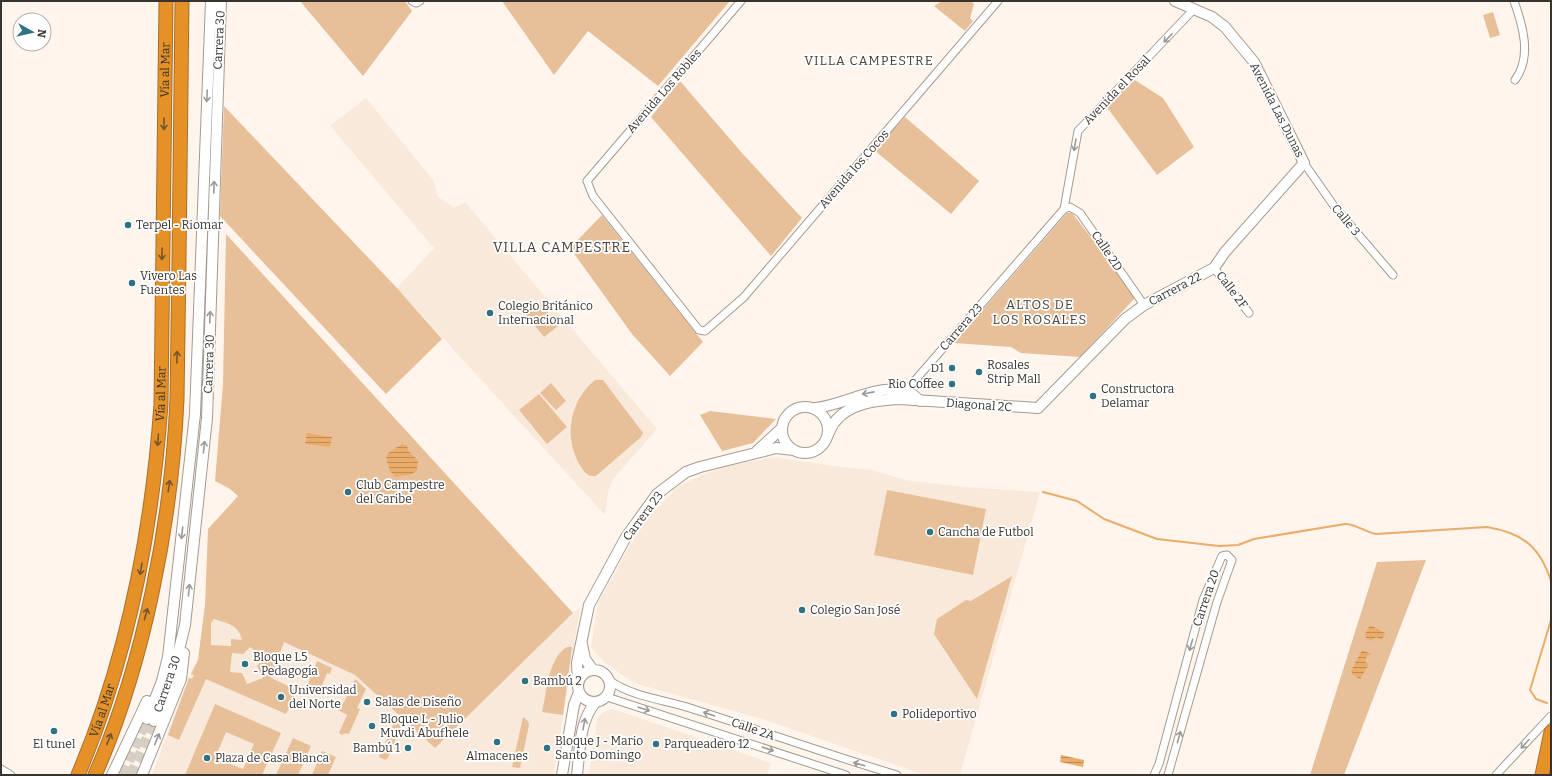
<svg xmlns="http://www.w3.org/2000/svg" width="1552" height="776" font-family="Bitter,serif">
  <style>
    .built { fill: #f8e9da }
    .green { fill: #e7c099; fill-rule: evenodd }
    .water { fill: url(#water-rules) }
    .lines { fill: none; stroke-linecap: round; stroke-linejoin: round }
    .stream { stroke: #ebab69; stroke-width: 2 }
    .secondary-tunnel { stroke: #d7cec6; stroke-width: 10; stroke-dasharray: 10 5; stroke-linecap: butt }
    .street-casing { stroke: #a39b92; stroke-width: 9 }
    .secondary-casing { stroke: #a39b92; stroke-width: 12 }
    .highway-casing { stroke: #a8702b; stroke-width: 15 }
    .street { stroke: #fff; stroke-width: 7 }
    .secondary { stroke: #fff; stroke-width: 10 }
    .highway { stroke: #e59128; stroke-width: 13 }
    .oneway { stroke: #9b9a98 }
    .oneway2 { stroke: #74552d }
    .poi-dot { fill: #2f7383; stroke: #fff; stroke-width: 1.5 }
    .labels { text-anchor: middle; dominant-baseline: central; stroke-width: 3.5; stroke-linejoin: round; paint-order: stroke }
    .street-label { font-size: 12px; fill: #373430; stroke: #fff }
    .poi-label { font-size: 12px; fill: #373430; stroke: #fff; text-anchor: start }
    .neighbourhood-label { font-size: 13px; letter-spacing: 1px; fill: #49423b; stroke: #fff }
    .quarter-label { font-size: 14px; letter-spacing: 1px; fill: #49423b; stroke: #fff }
  </style>
  <defs>
    <pattern id="water-rules" width="6" height="5" patternUnits="userSpaceOnUse"><rect width="6" height="5" fill="#ebab69"/><path d="M0 2.5h6" fill="none" stroke="#bf8c57"/></pattern>
  </defs>
  <rect width="100%" height="100%" fill="#fff5ec"/>
  <path class="built" d="M366,98L433,180L438,197L454,208L465,202L657,429L614,478L608,492L605,515L397,288L434,248L330,126Z
    M774,457L833,466L872,470L905,480L964,487L1040,492L960,775H925L765,720L634,683L604,662L591,647L598,603L641,526L677,487L702,475L728,466Z
    M205,605L355,675L435,748L573,613L580,608L554,775H152L188,679L198,660Z
    M613,709L771,763L767,775H589L597,721L599,716L604,712Z"/>
  <path class="green" d="M300,1H405L412,11L363,76Z
    M502,1H730L658,86L588,31L554,75Z
    M942,1H971L974,4L970,18L973,21L965,31L934,6Z
    M1493,12L1500,35L1490,38L1483,15Z
    M1133,79L1163,98L1194,147L1157,175L1106,106Z
    M680,81L742,153L802,218L771,256L651,117Z
    M224,106L397,288L442,339L386,394L220,216Z
    M905,117L979,181L951,214L874,150Z
    M1067,213H1072L1134,293V299L1080,357L1021,353L1011,347L954,343Z
    M602,215L703,342L670,376L632,334L570,248Z
    M226,234L573,613L435,748L355,675L284,642L271,678L295,689L296,692L286,714L206,679L179,740L168,735L189,678L192,679L194,675L191,674L198,660L205,605L208,529L238,496L230,489L215,481L223,384ZM214,619C227,623 239,625 242,640L231,639V646L211,645V623ZM250,647L264,658L257,666L263,678L247,684L242,673L230,672L232,653L243,654Z
    M541,303L558,326L544,337L526,315Z
    M595,380H603L643,433L641,437L596,476C588,477 585,473 581,467C563,439 569,401 595,380Z
    M551,383L566,401L556,410L540,393Z
    M539,394L567,427L547,444L519,410Z
    M710,411L776,419L753,443L722,451L700,415Z
    M887,490L986,509L973,575L874,555Z
    M1426,560L1344,775H1310L1377,562Z
    M1012,576L977,699L934,634L937,619L966,600L971,601Z
    M567,647H572L563,715L542,712C547,692 548,658 567,647Z
    M317,661L332,668L330,674L327,673L320,691L307,686Z
    M355,679L366,689L357,708L360,709L349,734L346,733L342,735L339,733L347,715L338,710L344,702Z
    M215,704L281,733L262,775H185ZM226,732L254,744L243,769L215,758Z
    M523,717L528,721L529,725L520,768L512,767Z
    M396,718L400,721L401,727L388,758L385,760L379,757Z
    M293,738L311,746L298,775H276Z
    M322,751L336,757L328,775H312Z"/>
  <path class="water" d="M307,433L332,437L330,447L305,444Z
    M402,444L407,445L408,450L418,461L417,470L412,474L396,477L390,471L386,458L388,453Z
    M1370,625L1385,633L1382,640L1376,637L1371,641L1366,638L1365,634Z
    M1362,650L1372,654L1367,656L1365,662L1369,664L1360,679L1353,675L1351,671Z
    M1061,755L1084,760L1083,767L1060,762Z"/>
  <g class="lines">
    <path class="stream" d="M1043,492L1077,501L1104,519L1157,539L1219,546L1238,545L1254,539L1345,524C1356,524 1365,532 1376,534L1487,527C1523,533 1540,547 1551,581
      M1547,703L1536,699L1530,690L1551,620"/>
    <path class="secondary-tunnel" d="M123,775L147,719
      M131,775L154,721"/>
    <g class="street-casing">
      <path id="street" d="M412,1L416,3L420,1
        M741,1L587,181L593,196L699,330L705,331L744,297L998,1
        M1514,1C1523,26 1532,57 1515,80
        M1304,163L1334,206L1393,275
        M1064,209L1078,131L1194,9
        M1064,209L1070,207L1080,213L1144,305
        M1214,268L1249,313
        M904,393L1064,209
        M610,681C635,698 668,700 696,710C763,731 829,755 897,775
        M607,697L846,775
        M1,769L11,775
        M1154,775L1159,764L1203,600L1222,556L1227,555L1232,560L1217,602L1168,775
        M1496,775L1551,716"/>
    </g>
    <g class="secondary-casing">
      <path id="secondary" d="M782 430a23 23 0 1 1 46 0a23 23 0 1 1-46 0Z
        M815,408C846,405 873,384 905,391C910,392 916,397 920,401
        M827,437C829,433 831,427 834,423C848,403 877,400 899,399L1038,408L1125,319L1144,305L1214,268L1225,252L1304,163L1254,62L1225,27L1212,17L1175,1
        M757,451L782,428
        M582,644L585,659L593,670
        M578 686a16 16 0 1 1 32 0a16 16 0 1 1-32 0Z
        M578,684L577,663L589,605L626,537L657,494L686,472L700,467L776,448L794,450
        M147,719L162,681L168,657L195,414L211,1
        M154,721L172,679L185,625L207,418L221,1
        M112,775L147,701
        M142,775L181,679L184,653
        M562,775L574,705L579,692
        M577,775C580,751 579,722 595,703"/>
    </g>
    <g class="highway-casing">
      <g id="highway">
        <path id="s1" d="M78,775C128,657 152,532 161,404L166,1"/>
        <path d="M95,775C144,664 172,520 177,399C178,353 178,307 179,261C180,174 181,88 182,1"/>
        <path d="M1542,775L1551,732"/>
      </g>
    </g>
    <use href="#street" class="street"/>
    <use href="#secondary" class="secondary"/>
    <use href="#highway" class="highway"/>
  </g>
  <defs><path id="oneway-shaft" d="M-6 0H5M1.5-3L5.5 0L1.5 3" fill="none" stroke-width="1.6" stroke-linecap="round" stroke-linejoin="round"/></defs>
  <g class="oneway">
    <use href="#oneway-shaft" transform="translate(1168 38) rotate(134)"/>
    <use href="#oneway-shaft" transform="translate(207 96) rotate(92)"/>
    <use href="#oneway-shaft" transform="translate(1075 145) rotate(100)"/>
    <use href="#oneway-shaft" transform="translate(214 187) rotate(-88)"/>
    <use href="#oneway-shaft" transform="translate(210 317) rotate(-88)"/>
    <use href="#oneway-shaft" transform="translate(868 393) rotate(169)"/>
    <use href="#oneway-shaft" transform="translate(204 447) rotate(-84)"/>
    <use href="#oneway-shaft" transform="translate(182 533) rotate(97)"/>
    <use href="#oneway-shaft" transform="translate(189 590) rotate(-84)"/>
    <use href="#oneway-shaft" transform="translate(1191 645) rotate(106)"/>
    <use href="#oneway-shaft" transform="translate(644 709) rotate(18)"/>
    <use href="#oneway-shaft" transform="translate(709 714) rotate(-161)"/>
    <use href="#oneway-shaft" transform="translate(584 724) rotate(-80)"/>
    <use href="#oneway-shaft" transform="translate(1179 737) rotate(-74)"/>
    <use href="#oneway-shaft" transform="translate(157 739) rotate(-68)"/>
    <use href="#oneway-shaft" transform="translate(1525 744) rotate(132)"/>
    <use href="#oneway-shaft" transform="translate(768 749) rotate(19)"/>
    <use href="#oneway-shaft" transform="translate(859 764) rotate(-164)"/>
  </g>
  <g class="oneway2">
    <use href="#oneway-shaft" transform="translate(164 124) rotate(91)"/>
    <use href="#oneway-shaft" transform="translate(162 254) rotate(91)"/>
    <use href="#oneway-shaft" transform="translate(177 357) rotate(-89)"/>
    <use href="#oneway-shaft" transform="translate(158 440) rotate(94)"/>
    <use href="#oneway-shaft" transform="translate(169 486) rotate(-82)"/>
    <use href="#oneway-shaft" transform="translate(141 569) rotate(100)"/>
    <use href="#oneway-shaft" transform="translate(146 614) rotate(-75)"/>
    <use href="#oneway-shaft" transform="translate(109 739) rotate(-69)"/>
  </g>
  <g class="poi-dot">
    <circle cx="128" cy="225" r="4"/>
    <circle cx="132" cy="283" r="4"/>
    <circle cx="490" cy="313" r="4"/>
    <circle cx="952" cy="368" r="4"/>
    <circle cx="979" cy="372" r="4"/>
    <circle cx="952" cy="384" r="4"/>
    <circle cx="1093" cy="396" r="4"/>
    <circle cx="348" cy="492" r="4"/>
    <circle cx="930" cy="532" r="4"/>
    <circle cx="802" cy="610" r="4"/>
    <circle cx="245" cy="664" r="4"/>
    <circle cx="525" cy="681" r="4"/>
    <circle cx="281" cy="697" r="4"/>
    <circle cx="367" cy="702" r="4"/>
    <circle cx="894" cy="714" r="4"/>
    <circle cx="372" cy="726" r="4"/>
    <circle cx="54" cy="731" r="4"/>
    <circle cx="497" cy="742" r="4"/>
    <circle cx="656" cy="744" r="4"/>
    <circle cx="408" cy="748" r="4"/>
    <circle cx="547" cy="748" r="4"/>
    <circle cx="207" cy="758" r="4"/>
  </g>
  <g class="labels">
    <g class="street-label">
      <text transform="translate(219 40) rotate(-87)">Carrera 30</text>
      <text stroke="none"><textPath href="#s1" startOffset="716">Vía al Mar</textPath></text>
      <text transform="translate(1117 90) rotate(-46)">Avenida el Rosal</text>
      <text transform="translate(664 91) rotate(-49)">Avenida Los Robles</text>
      <text transform="translate(1277 110) rotate(63)">Avenida Las Dunas</text>
      <text transform="translate(854 169) rotate(-49)">Avenida los Cocos</text>
      <text transform="translate(1346 220) rotate(50)">Calle 3</text>
      <text transform="translate(1107 251) rotate(56)">Calle 2D</text>
      <text transform="translate(1175 289) rotate(-28)">Carrera 22</text>
      <text transform="translate(1232 290) rotate(53)">Calle 2F</text>
      <text transform="translate(961 327) rotate(-49)">Carrera 23</text>
      <text transform="translate(209 364) rotate(-88)">Carrera 30</text>
      <text stroke="none"><textPath href="#s1" startOffset="392">Vía al Mar</textPath></text>
      <text transform="translate(979 405) rotate(4)">Diagonal 2C</text>
      <text transform="translate(643 516) rotate(-53)">Carrera 23</text>
      <text transform="translate(1206 598) rotate(-71)">Carrera 20</text>
      <text transform="translate(167 684) rotate(-71)">Carrera 30</text>
      <text stroke="none"><textPath href="#s1" startOffset="69">Vía al Mar</textPath></text>
      <text transform="translate(753 729) rotate(19)">Calle 2A</text>
    </g>
    <g class="poi-label">
      <text x="136" y="225">Terpel - Riomar</text>
      <text x="140" y="276">Vivero Las<tspan x="140" dy="14">Fuentes</tspan></text>
      <text x="498" y="306">Colegio Británico<tspan x="498" dy="14">Internacional</tspan></text>
      <text x="987" y="365">Rosales<tspan x="987" dy="14">Strip Mall</tspan></text>
      <text x="944" y="368" text-anchor="end">D1</text>
      <text x="944" y="384" text-anchor="end">Rio Coffee</text>
      <text x="1101" y="389">Constructora<tspan x="1101" dy="14">Delamar</tspan></text>
      <text x="356" y="485">Club Campestre<tspan x="356" dy="14">del Caribe</tspan></text>
      <text x="938" y="532">Cancha de Futbol</text>
      <text x="810" y="610">Colegio San José</text>
      <text x="253" y="657">Bloque L5<tspan x="253" dy="14">- Pedagogía</tspan></text>
      <text x="533" y="681">Bambú 2</text>
      <text x="289" y="690">Universidad<tspan x="289" dy="14">del Norte</tspan></text>
      <text x="375" y="702">Salas de Diseño</text>
      <text x="902" y="714">Polideportivo</text>
      <text x="380" y="719">Bloque L - Julio<tspan x="380" dy="14">Muvdi Abufhele</tspan></text>
      <text x="555" y="741">Bloque J - Mario<tspan x="555" dy="14">Santo Domingo</tspan></text>
      <text x="54" y="744" text-anchor="middle">El tunel</text>
      <text x="664" y="744">Parqueadero 12</text>
      <text x="400" y="748" text-anchor="end">Bambú 1</text>
      <text x="497" y="756" text-anchor="middle">Almacenes</text>
      <text x="215" y="758">Plaza de Casa Blanca</text>
    </g>
    <g class="neighbourhood-label">
      <text x="869" y="60">VILLA CAMPESTRE</text>
      <text x="1040" y="304">ALTOS DE<tspan x="1040" dy="15">LOS ROSALES</tspan></text>
    </g>
    <g class="quarter-label">
      <text x="562" y="247">VILLA CAMPESTRE</text>
    </g>
  </g>
  <rect width="1552" height="776" fill="none" stroke="#373430" stroke-width="4"/>
  <g transform="translate(32 32) rotate(98)"><circle r="19" fill="#ffffff" stroke="#afaeac"/>
  <path d="M0-3L7 15L0 10L-7 15Z" fill="#2f7383"/>
  <text y="-6" font-size="11" font-weight="bold" text-anchor="middle" fill="#373430">N</text>
  </g>
</svg>
